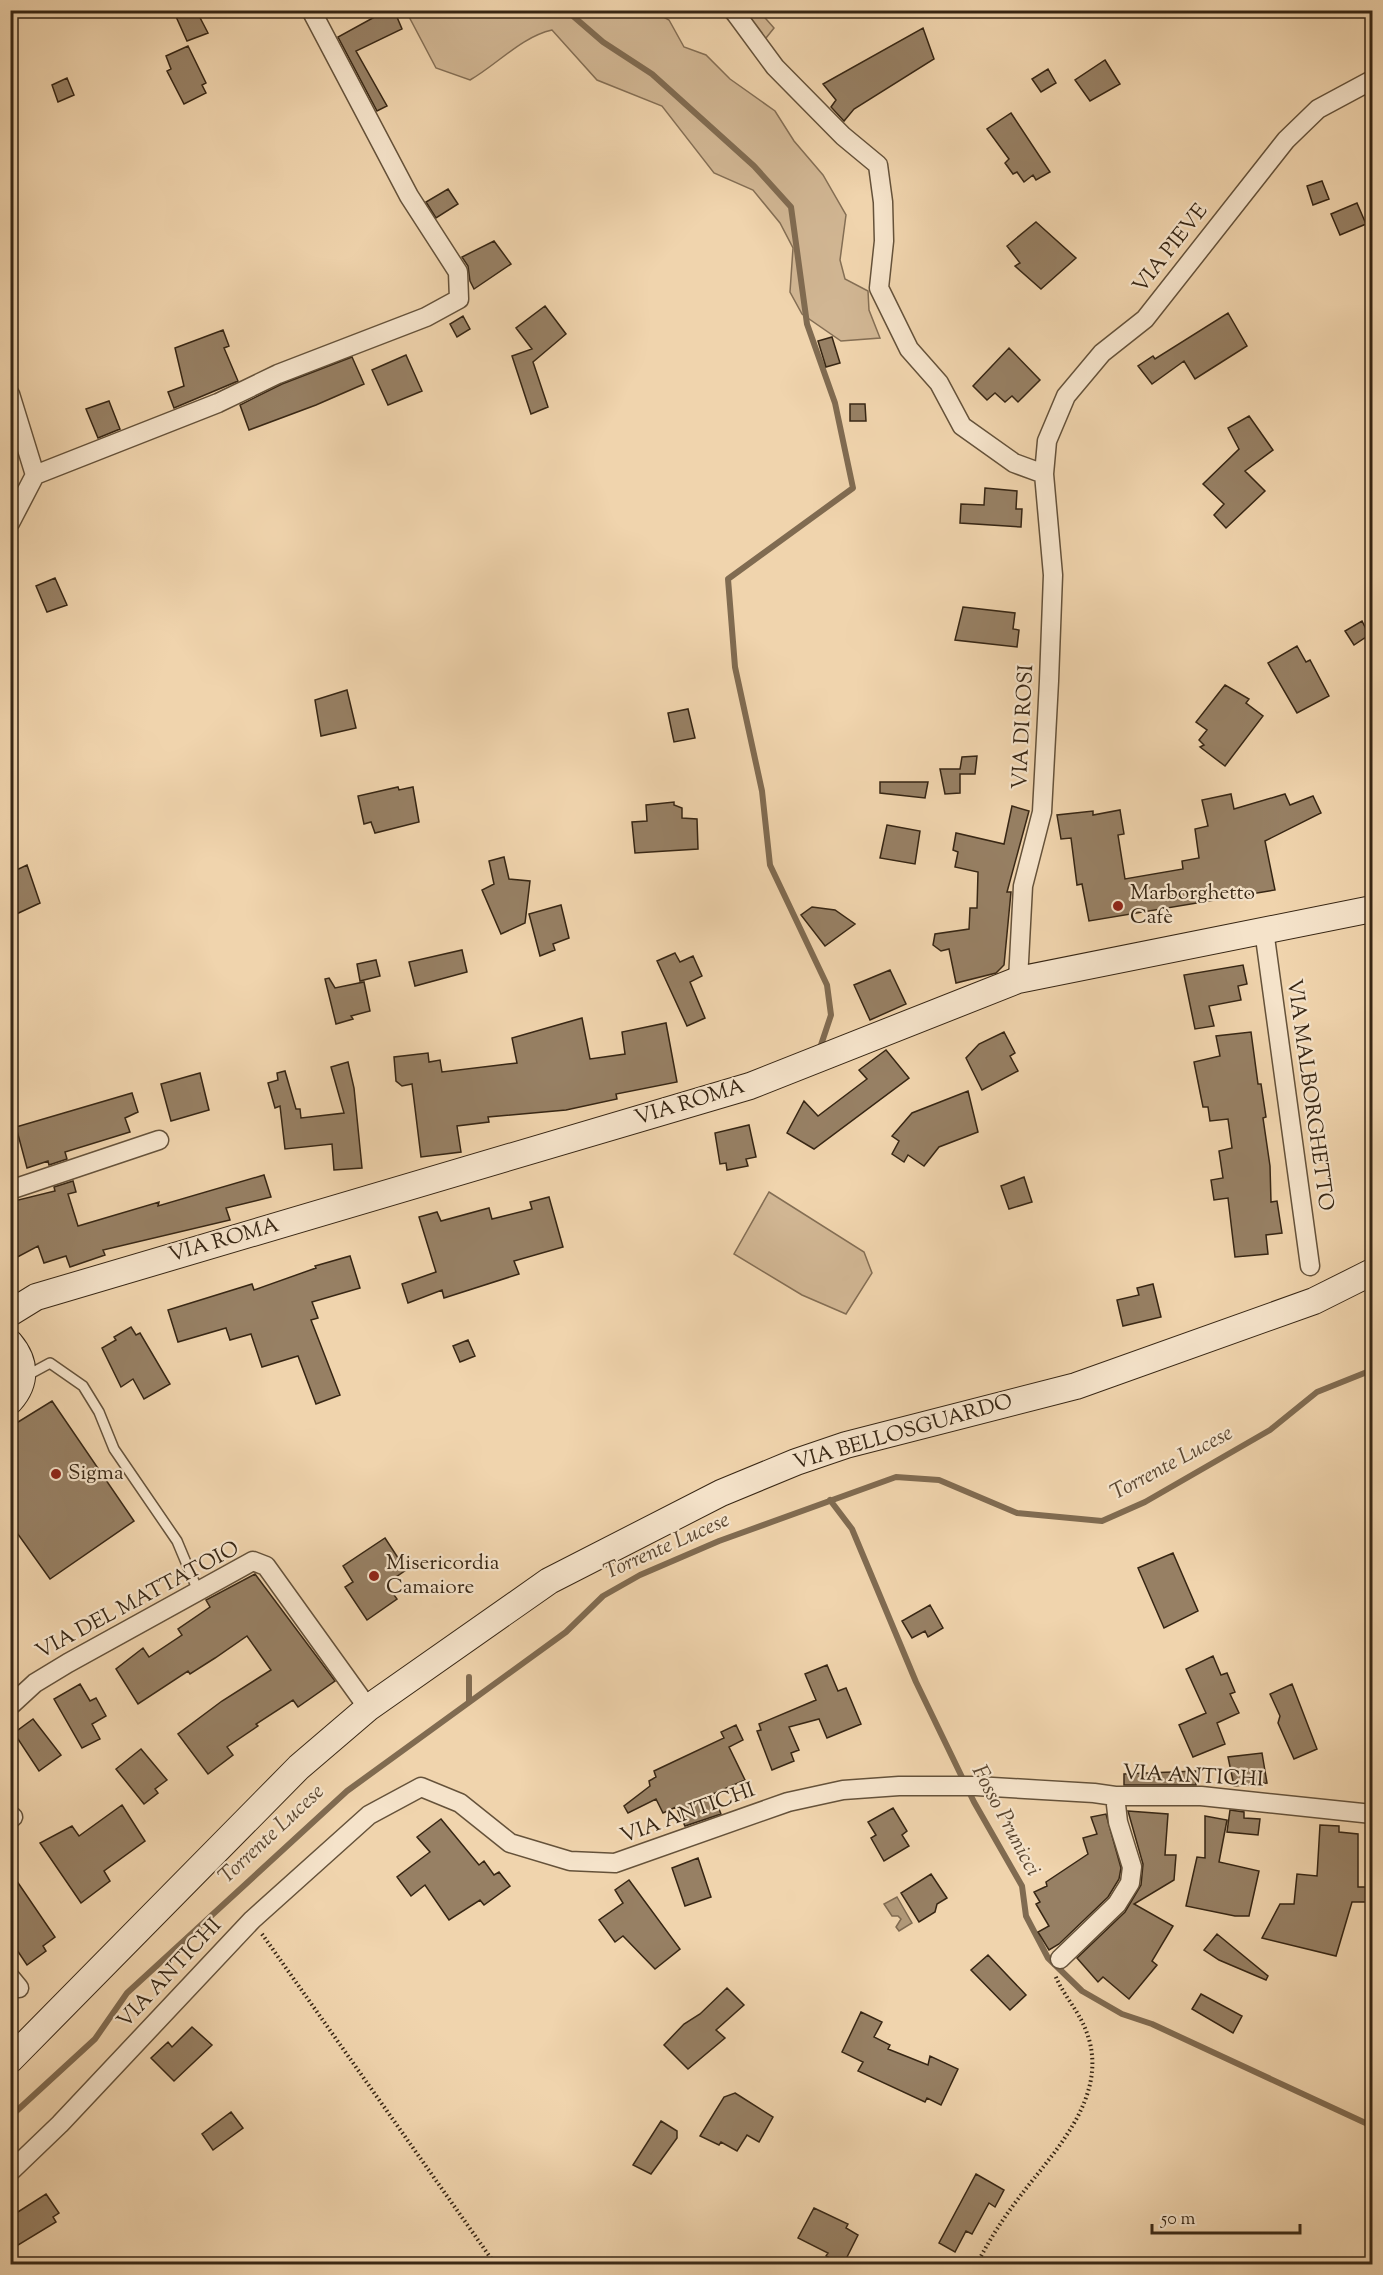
<svg xmlns="http://www.w3.org/2000/svg" width="1383" height="2275" font-family="'Sorts Mill Goudy',serif">
  <style>
    .green { fill: #d1b693; stroke: #846e54; stroke-width: 1.5 }
    .water { fill: #b19979; stroke: #806b51; stroke-width: 1.5 }
    .lines { fill: none; stroke-linecap: round; stroke-linejoin: round }
    .stream { stroke: #806b51; stroke-width: 6 }
    .building { fill: #978064; stroke: #372614; stroke-width: 1.5 }
    .lane-casing { stroke: #65523a; stroke-width: 12 }
    .street-casing { stroke: #65523a; stroke-width: 21 }
    .secondary-casing { stroke: #372614; stroke-width: 28 }
    .path { stroke: #372614; stroke-width: 4; stroke-dasharray: 1.5 3; stroke-linecap: butt }
    .lane { stroke: #f5e3ca; stroke-width: 9 }
    .street { stroke: #f5e3ca; stroke-width: 18 }
    .secondary { stroke: #f5e3ca; stroke-width: 26 }
    .poi-dot { fill: #8f2418; stroke: #f5e3ca; stroke-width: 2 }
    .labels { text-anchor: middle; dominant-baseline: central; stroke-width: 4.5; stroke-linejoin: round; paint-order: stroke }
    .street-label { font-size: 21px; fill: #372614; stroke: #f5e3ca }
    .poi-label { font-size: 21px; fill: #372614; stroke: #f5e3ca; text-anchor: start }
    .water-label { font-size: 22px; font-style: italic; fill: #5c4832; stroke: #f5e3ca }
  </style>
  <rect width="100%" height="100%" fill="#f0d4ad"/>
  <filter id="stains"><feTurbulence type="fractalNoise" baseFrequency=".00333" numOctaves="4"/><feColorMatrix values="0 0 0 0 .2 0 0 0 0 .09 0 0 0 0 .02 0 0 0 .5 -.17"/></filter>
  <radialGradient id="worn" r=".72"><stop offset=".6" stop-color="#630" stop-opacity="0"/><stop offset="1" stop-color="#630" stop-opacity=".3"/></radialGradient>
  <path class="green" d="M651,10L669,20L684,47L706,55L730,79L775,111L794,141L823,175L846,215L840,260L845,279L868,291L869,310L880,338L841,341L802,314L790,292L793,248L780,223L753,190L714,173L662,106L597,80L552,30C521,37 498,64 470,80L436,68L406,11Z
    M719,11H759L774,28L758,48Z
    M769,1192L864,1252L872,1273L846,1314L802,1295L734,1254Z"/>
  <path class="water" d="M897,1897L912,1923L899,1931L896,1927L901,1919L898,1916H892L884,1904Z"/>
  <g class="lines">
    <path class="stream" d="M566,10L603,42L652,74L754,166L791,207L807,324L835,403L853,488L728,579L735,667L762,791L770,865L827,985L831,1015L820,1048
      M830,1500L852,1529L916,1682L974,1802L1022,1886L1026,1916L1048,1958L1082,1991L1122,2014L1152,2024L1372,2126
      M469,1677V1702
      M10,2117L95,2039L127,1993L347,1791L566,1632L603,1596L640,1575L719,1541L896,1477L939,1480L1017,1513L1102,1521L1145,1502L1270,1430L1317,1392L1372,1370"/>
  </g>
  <path class="building" d="M173,10H196L208,33L187,41Z
    M394,10L402,29L356,51L387,106L377,111L338,37L380,14Z
    M923,28L934,59L854,109L844,121L831,107L836,100L823,84Z
    M188,46L206,83L202,85L206,93L184,104L167,71L171,69L166,56Z
    M1105,60L1120,84L1090,101L1075,80Z
    M1048,69L1056,83L1041,92L1032,79Z
    M67,78L74,95L58,102L52,85Z
    M1011,113L1050,172L1036,180L1033,175L1024,182L1017,172L1013,174L1005,163L1009,159L987,129Z
    M1322,181L1329,199L1313,205L1307,186Z
    M448,189L458,204L436,218L426,202Z
    M1357,203L1366,224L1340,235L1331,214Z
    M1036,222L1076,258L1041,289L1015,266L1020,263L1007,246Z
    M494,241L511,264L474,289L470,281L468,266L462,257Z
    M545,306L566,334L533,362L548,407L531,414L512,356L532,349L516,328Z
    M1228,313L1247,346L1209,370L1195,379L1184,361L1152,384L1138,366L1153,356L1155,359Z
    M463,316L470,329L457,337L450,324Z
    M223,330L229,346L224,348L238,381L174,408L168,392L184,386L175,348Z
    M832,337L840,363L826,367L818,341Z
    M1009,348L1040,380L1018,402L1012,396L1005,402L995,393L987,400L973,386Z
    M406,355L422,391L388,405L372,370Z
    M352,357L364,384L316,405L249,430L240,405L282,384Z
    M109,401L120,429L98,438L86,409Z
    M850,404H865L866,421H850Z
    M1249,416L1273,450L1245,471L1265,491L1226,528L1214,515L1224,504L1203,484L1239,449L1228,428Z
    M985,488L1017,491L1016,509H1022L1021,527L960,523L961,504L984,505Z
    M55,578L67,605L47,612L36,586Z
    M963,607L1015,613L1013,629L1019,630L1017,647L955,640Z
    M1362,621L1369,635L1354,645L1345,631Z
    M1297,646L1306,662L1310,660L1329,696L1297,713L1268,663Z
    M1225,685L1249,699L1246,703L1263,716L1225,766L1200,747L1204,745L1199,740L1207,730L1196,722Z
    M347,690L356,728L321,736L315,700Z
    M688,709L695,738L674,742L668,713Z
    M977,756L975,774H960V793L945,794L940,769H960L962,757Z
    M880,782H928L925,798L880,793Z
    M398,787L399,790L413,787L419,822L375,833L371,822L364,824L358,796Z
    M1231,794L1234,809L1285,794L1290,805L1313,796L1321,813L1265,841L1275,890L1089,921L1082,884L1077,885L1071,838L1061,839L1057,815L1093,811V815L1120,810L1124,834L1118,835L1125,879L1183,869L1182,861L1199,858L1195,829L1208,826L1202,800Z
    M674,802V805L682,808V818L697,819L698,849L635,853L632,822L647,821L646,805Z
    M1012,806L1029,811L1007,892H1011L1004,965L996,973L956,983L949,949L941,951L933,945L935,934L969,929L970,908H977L978,872L955,867L958,852L953,850L956,833L1004,844Z
    M887,825L920,831L915,864L880,858Z
    M504,857L509,879L530,881L525,923L501,934L482,890L494,884L489,861Z
    M27,865L40,903L10,917V873Z
    M561,905L569,938L553,944L555,950L540,956L529,914Z
    M812,907L835,910L855,924L825,946L801,915Z
    M462,950L467,972L415,986L409,962Z
    M675,953L680,962L693,956L702,976L690,982L705,1018L687,1026L657,961Z
    M376,960L380,976L360,981L357,964Z
    M1243,965L1247,984L1238,986L1241,1000L1209,1006L1214,1026L1195,1029L1184,975Z
    M890,970L906,1004L870,1020L854,985Z
    M329,978L335,988L364,982L370,1011L351,1016L353,1019L336,1024L325,979Z
    M582,1018L590,1059L625,1054L622,1032L666,1023L677,1082L616,1094L617,1099L566,1110L488,1117L489,1122L457,1126L461,1152L421,1157L412,1084L402,1086L396,1081L394,1057L428,1053L429,1062L440,1060L442,1072L517,1063L512,1038Z
    M1004,1032L1015,1053L1010,1056L1018,1071L982,1090L966,1058L979,1044Z
    M1251,1032L1258,1084H1261L1266,1117L1263,1118L1270,1166L1271,1202L1277,1201L1282,1233L1266,1235L1268,1254L1235,1257L1228,1198L1214,1200L1211,1180L1223,1178L1219,1151L1232,1148L1228,1119L1210,1121L1208,1107H1203L1194,1062L1220,1056L1216,1036Z
    M886,1050L909,1078L814,1149L787,1133L804,1101L818,1116L867,1079L859,1070Z
    M348,1062L354,1088L362,1168L334,1170L332,1144L285,1149L280,1106L275,1108L268,1083L278,1080L277,1073L285,1071L296,1109H300L301,1118L344,1113L331,1067Z
    M200,1073L209,1110L171,1121L161,1084Z
    M968,1091L978,1132L939,1147L924,1166L908,1155L904,1162L892,1154L899,1141L892,1136L912,1113Z
    M132,1093L138,1112L125,1118L130,1132L65,1152L67,1159L49,1165L48,1161L27,1168L16,1127Z
    M749,1125L756,1157L746,1159L748,1166L727,1170L726,1163L720,1164L715,1133Z
    M264,1175L271,1197L226,1208L230,1220L103,1250L105,1255L70,1267L66,1256L44,1263L38,1246L10,1261V1202L55,1191L54,1187L73,1181L76,1192L68,1194L78,1226L159,1202L158,1206Z
    M1024,1177L1032,1202L1009,1209L1001,1186Z
    M549,1197L563,1247L514,1261L519,1274L444,1298L442,1290L408,1303L402,1284L436,1272L419,1217L437,1212L441,1221L489,1208L492,1219L532,1209L530,1202Z
    M350,1256L360,1288L312,1302L318,1318L311,1320L340,1395L316,1404L298,1356L262,1367L251,1334L230,1340L226,1328L178,1342L168,1310L252,1284L254,1290L316,1268L315,1266Z
    M1153,1284L1161,1317L1123,1326L1117,1300L1139,1295L1137,1288Z
    M131,1327L136,1335L140,1333L170,1384L144,1399L133,1379L121,1387L102,1348L116,1340L114,1337Z
    M468,1340L475,1356L460,1362L453,1346Z
    M52,1401L134,1521L50,1579L10,1523V1427Z
    M385,1538L406,1570L386,1584L397,1599L367,1620L345,1587L353,1582L343,1566Z
    M1173,1553L1198,1611L1164,1628L1138,1568Z
    M255,1574L335,1681L298,1707L293,1700L256,1724L258,1726L227,1747L233,1755L208,1774L178,1734L222,1701L271,1670L247,1636L215,1658L190,1674L188,1671L138,1704L116,1669L143,1648L149,1657L182,1635L178,1629L210,1607L206,1600Z
    M930,1605L943,1628L928,1637L925,1631L912,1638L902,1621Z
    M1213,1656L1221,1675L1227,1673L1235,1692L1230,1694L1239,1713L1217,1723L1225,1744L1193,1757L1179,1725L1206,1713L1186,1669Z
    M827,1665L838,1691L846,1688L861,1724L827,1738L819,1719L789,1727L799,1750L791,1753L794,1761L772,1770L757,1731L761,1730L759,1724L816,1700L805,1674Z
    M80,1684L90,1701L96,1698L106,1716L92,1724L100,1739L82,1748L54,1699Z
    M1292,1684L1317,1749L1294,1759L1278,1723L1280,1716L1270,1694Z
    M33,1719L61,1755L39,1771L14,1733Z
    M736,1725L743,1740L729,1747L745,1780L713,1794L721,1814L685,1826L676,1807L663,1813L656,1799L628,1813L624,1806L650,1786L649,1781L656,1777L654,1771L724,1738L721,1732Z
    M141,1749L167,1780L155,1789L158,1793L144,1804L116,1769Z
    M1262,1753L1267,1783L1234,1786L1228,1757Z
    M1196,1771V1785H1124V1774Z
    M122,1805L145,1841L104,1871L110,1881L81,1903L40,1843L72,1826L79,1836Z
    M893,1808L907,1831L902,1835L909,1846L884,1861L871,1838L876,1835L868,1822Z
    M1230,1810L1244,1812V1818L1260,1819L1258,1835L1227,1832Z
    M1128,1811L1168,1814L1165,1855H1176L1174,1880L1134,1904L1173,1926L1152,1961L1157,1965L1129,1999L1103,1977L1098,1982L1077,1958L1125,1912L1141,1885L1143,1864Z
    M1106,1814L1121,1868L1119,1879L1108,1897L1059,1944L1049,1950L1038,1932L1049,1926L1036,1904L1040,1902L1034,1892L1047,1886L1046,1882L1088,1854L1083,1838L1097,1834L1091,1817Z
    M1205,1816L1227,1820L1219,1862L1259,1871L1249,1916H1235L1186,1906L1197,1857L1205,1858Z
    M441,1819L479,1865L484,1861L494,1875L499,1872L510,1886L484,1905L480,1900L449,1920L425,1885L411,1896L397,1877L430,1852L417,1837Z
    M1320,1825L1339,1826V1832L1358,1834V1887H1368L1369,1902H1352L1336,1956L1262,1938L1280,1904H1294L1297,1874L1317,1876Z
    M698,1858L711,1897L685,1906L672,1868Z
    M10,1871L55,1937L43,1946L46,1951L27,1965L17,1950L10,1954Z
    M931,1874L947,1898L937,1904L935,1912L919,1922L901,1893Z
    M629,1880L680,1949L655,1969L623,1936L615,1942L599,1920L623,1903L615,1890Z
    M1217,1934L1268,1976L1266,1980L1219,1960L1204,1950Z
    M988,1955L1026,1995L1010,2010L971,1970Z
    M727,1988L744,2005L716,2030L725,2038L688,2069L664,2045L684,2024L700,2014Z
    M1201,1994L1242,2016L1233,2033L1192,2009Z
    M861,2012L882,2022L874,2037L890,2045L888,2049L928,2065L930,2056L958,2069L941,2105L927,2098L925,2102L858,2071L863,2062L842,2052Z
    M192,2027L212,2045L174,2081L151,2058L168,2042L172,2047Z
    M735,2093L773,2117L759,2142L747,2135L737,2151L721,2142L719,2145L700,2136L724,2097Z
    M231,2112L243,2128L213,2150L202,2134Z
    M661,2121L677,2131V2138L651,2174L633,2165Z
    M976,2174L1004,2190L995,2207L989,2203L972,2234L966,2231L955,2252L939,2243Z
    M46,2194L59,2213L53,2217L56,2222L10,2250V2217Z
    M814,2208L848,2224L846,2228L858,2235L843,2265L826,2256L828,2253L798,2238Z"/>
  <g class="lines">
    <g class="lane-casing">
      <path id="lane" d="M26,1376L50,1363L83,1386L99,1412L114,1449L177,1541L198,1591"/>
    </g>
    <g class="street-casing">
      <path id="street" d="M733,10L775,67L843,136L878,165L883,202L884,241L879,288L909,349L939,383L962,426L1014,463L1044,474
        M10,394L35,475
        M35,475L218,403L278,374L426,317L459,299L458,272L409,196L311,10
        M10,523L35,475
        M1264,930L1310,1266
        M1018,980L1023,886L1042,812L1049,681L1053,575L1044,474L1047,441L1066,396L1102,353L1145,319L1286,140L1318,109L1372,80
        M10,1190L159,1140
        M10,1706L35,1683L68,1663L253,1561L266,1566L368,1708
        M10,1819L13,1817
        M1060,1959L1117,1904L1130,1883L1132,1867L1118,1822L1115,1796
        M10,1977L19,1988
        M10,2172L60,2124L252,1920L369,1815L421,1787L460,1803L510,1843L570,1861L615,1863L788,1802L843,1790L899,1786H976L1094,1793L1115,1796H1201L1372,1814"/>
    </g>
    <g class="secondary-casing">
      <path id="secondary" d="M10,1313L36,1297L750,1086L1018,980L1372,909
        M10,1343C26,1362 27,1382 10,1401
        M10,2060L299,1767L368,1708L549,1581L721,1493L796,1462L846,1445L1076,1386L1314,1301L1372,1272"/>
    </g>
    <path class="path" d="M262,1934L495,2264
      M977,2264C989,2240 1004,2217 1021,2195C1053,2153 1104,2102 1090,2043C1082,2012 1066,2001 1055,1975"/>
    <use href="#lane" class="lane"/>
    <use href="#street" class="street"/>
    <use href="#secondary" class="secondary"/>
  </g>
  <g class="poi-dot">
    <circle cx="1118" cy="906" r="6"/>
    <circle cx="56" cy="1474" r="6"/>
    <circle cx="374" cy="1576" r="6"/>
  </g>
  <g class="labels">
    <g class="street-label">
      <text transform="translate(1171 249) rotate(-52)">VIA PIEVE</text>
      <text transform="translate(1024 727) rotate(-87)">VIA DI ROSI</text>
      <text transform="translate(1309 1095) rotate(82)">VIA MALBORGHETTO</text>
      <text transform="translate(690 1103) rotate(-17)">VIA ROMA</text>
      <text transform="translate(224 1241) rotate(-16)">VIA ROMA</text>
      <text transform="translate(903 1433) rotate(-16)">VIA BELLOSGUARDO</text>
      <text transform="translate(138 1601) rotate(-28)">VIA DEL MATTATOIO</text>
      <text transform="translate(1193 1777) rotate(3)">VIA ANTICHI</text>
      <text transform="translate(688 1814) rotate(-20)">VIA ANTICHI</text>
      <text transform="translate(170 1974) rotate(-47)">VIA ANTICHI</text>
    </g>
    <g class="poi-label">
      <text x="1130" y="894">Marborghetto<tspan x="1130" dy="24">Cafè</tspan></text>
      <text x="68" y="1474">Sigma</text>
      <text x="386" y="1564">Misericordia<tspan x="386" dy="24">Camaiore</tspan></text>
    </g>
    <g class="water-label">
      <text transform="translate(1172 1464) rotate(-28)">Torrente Lucese</text>
      <text transform="translate(667 1547) rotate(-24)">Torrente Lucese</text>
      <text transform="translate(1005 1821) rotate(62)">Fosso Prunicci</text>
      <text transform="translate(272 1835) rotate(-43)">Torrente Lucese</text>
    </g>
  </g>
  <rect width="1383" height="2275" fill="none" stroke="#f0d4ad" stroke-width="36"/>
  <rect x="12" y="12" width="1359" height="2251" fill="none" stroke="#372614" stroke-width="3"/>
  <rect x="18" y="18" width="1347" height="2239" fill="none" stroke="#372614" stroke-width="1.5"/>
  <path d="M1152 2224v9h148v-9" fill="none" stroke="#372614" stroke-width="3"/>
  <text x="1161" y="2224" font-size="18" fill="#372614" stroke="#f5e3ca" stroke-width="4.5" paint-order="stroke">50 m</text>
  <rect width="100%" height="100%" filter="url(#stains)"/>
  <rect width="100%" height="100%" fill="url(#worn)"/>
</svg>
